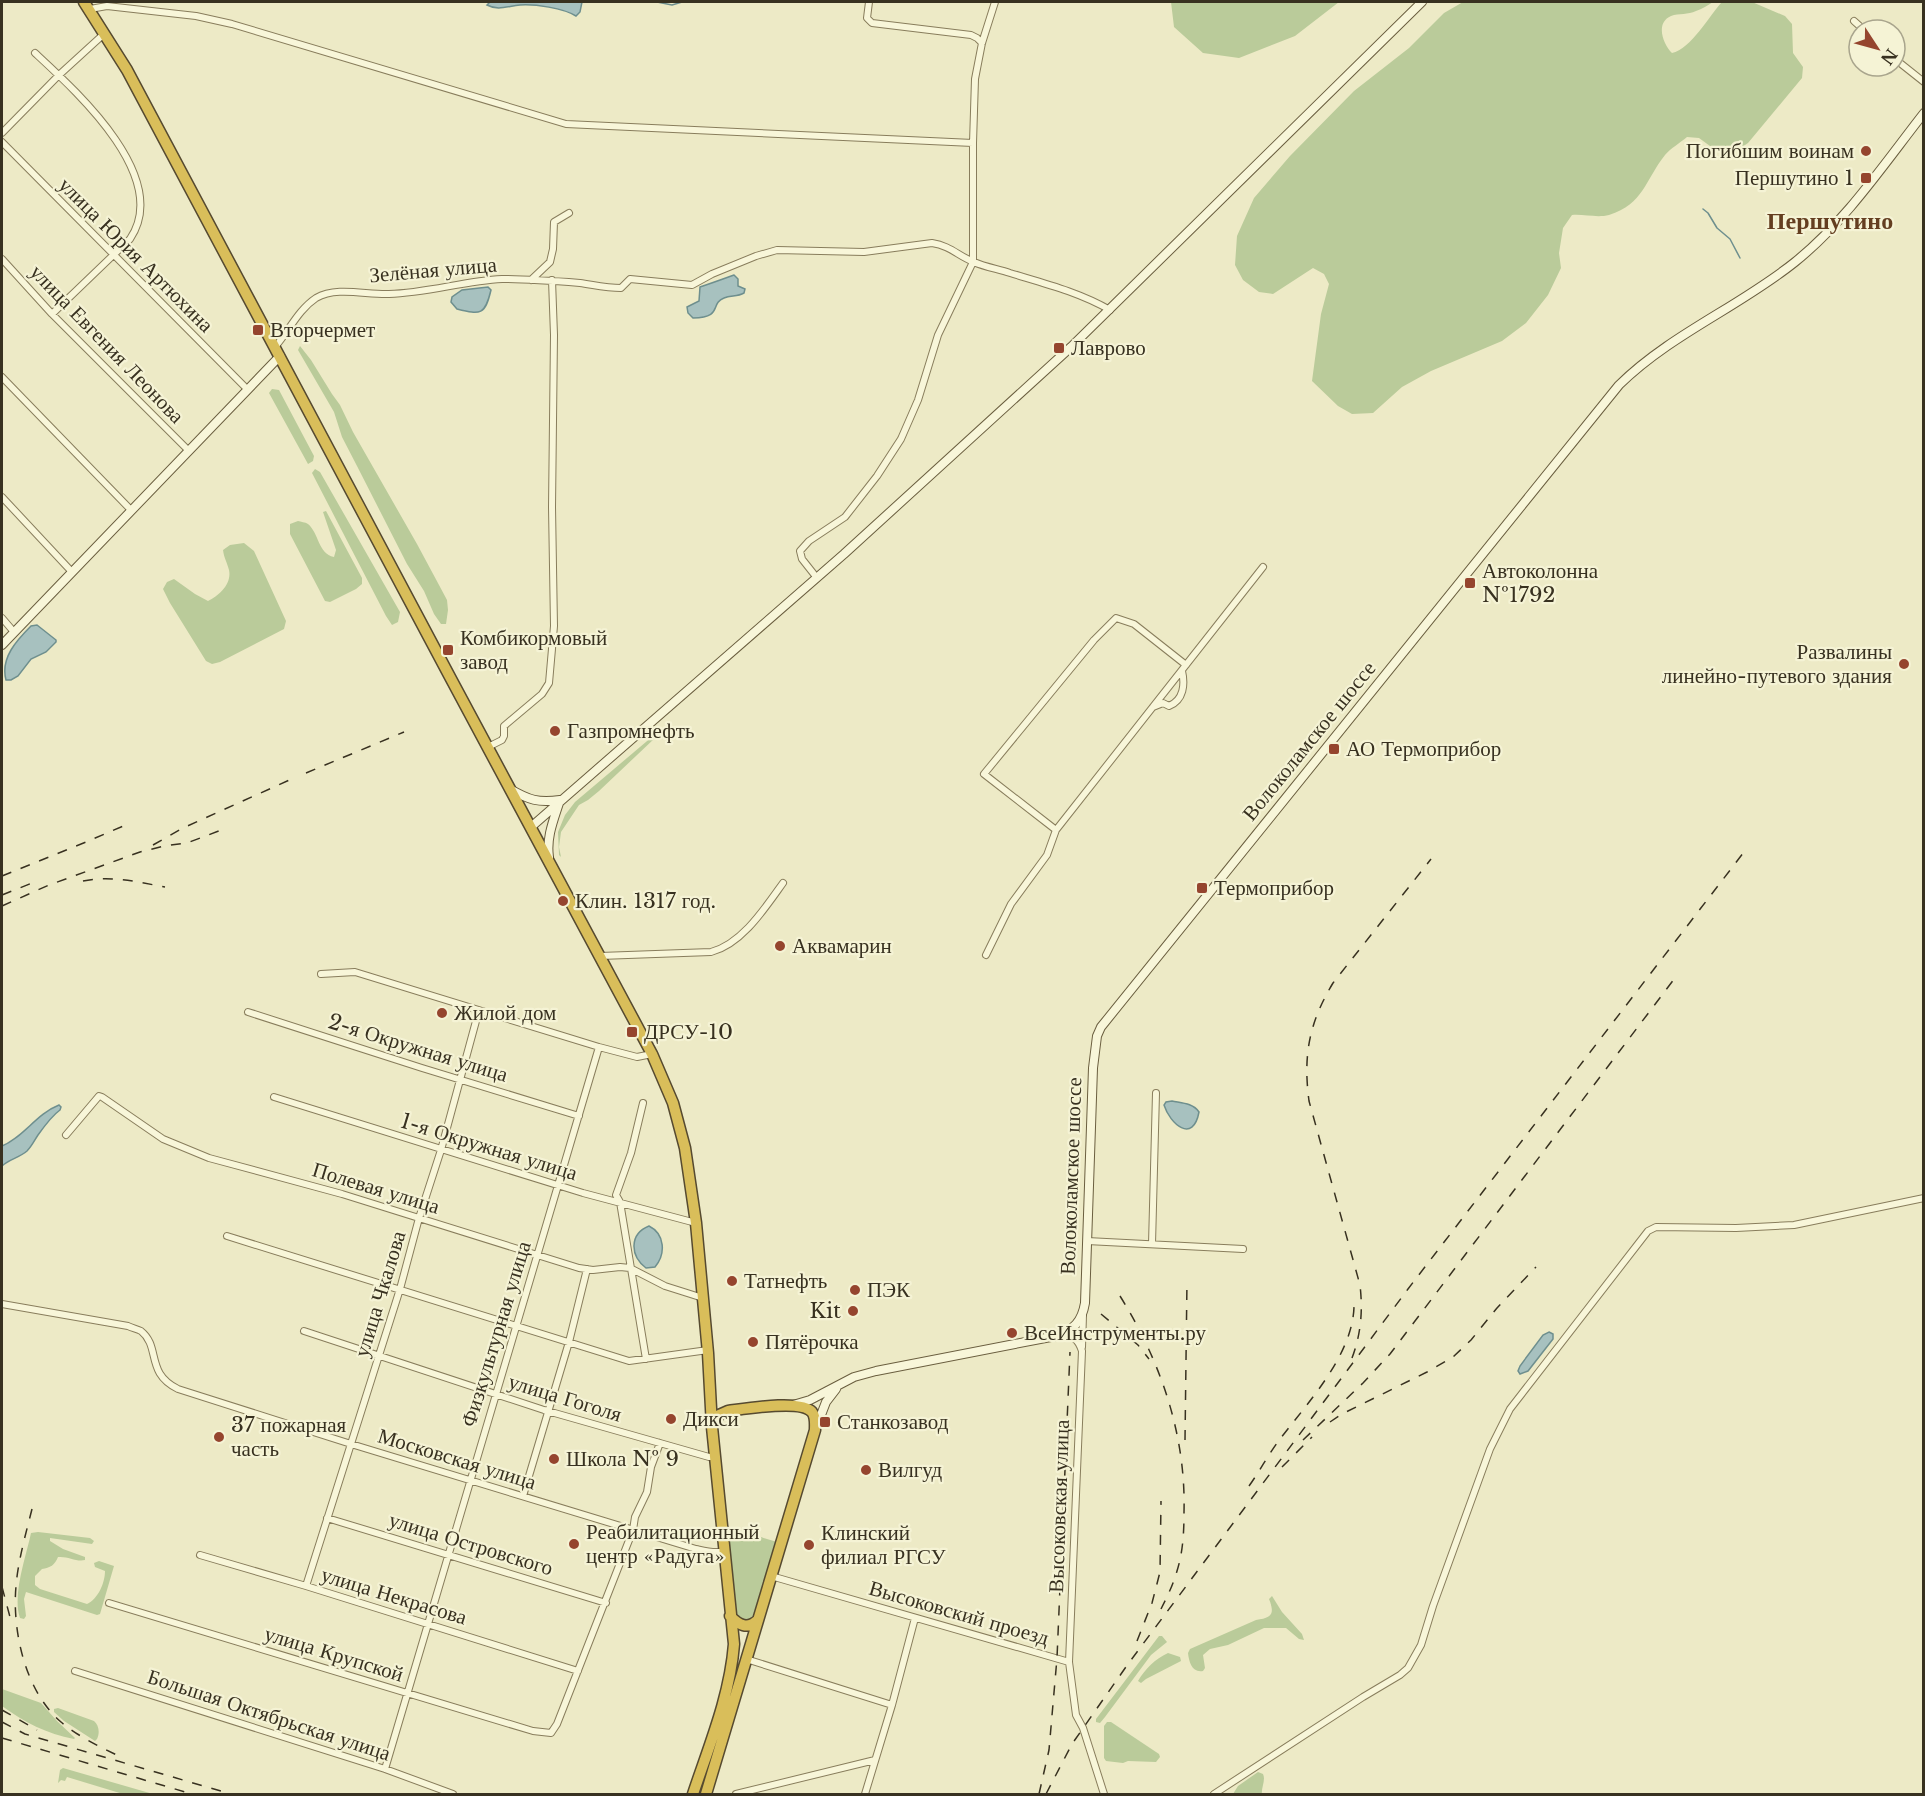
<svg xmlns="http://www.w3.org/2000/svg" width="1925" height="1796" font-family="'Libre Baskerville',serif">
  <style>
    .green { fill: #bacb9a }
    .water { fill: #a7c1bf; stroke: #6e8f8e; stroke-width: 1.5 }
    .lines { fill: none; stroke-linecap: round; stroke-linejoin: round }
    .stream { stroke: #6e8f8e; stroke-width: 1.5 }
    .street-casing { stroke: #887d5c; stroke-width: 8 }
    .secondary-casing { stroke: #6a5e3f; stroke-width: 10 }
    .highway-casing { stroke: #564a30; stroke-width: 13 }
    .street { stroke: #f8f6d9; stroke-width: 6 }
    .secondary { stroke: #f8f6d9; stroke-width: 8 }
    .highway { stroke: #d9be5a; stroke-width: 10 }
    .rail { stroke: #383120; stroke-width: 1.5; stroke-dasharray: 10 10; stroke-linecap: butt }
    .poi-dot { fill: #95452e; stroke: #f5f3d5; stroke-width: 2 }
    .labels { text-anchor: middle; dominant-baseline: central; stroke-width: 4.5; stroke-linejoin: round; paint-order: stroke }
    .poi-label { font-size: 21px; fill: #383120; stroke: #f5f3d5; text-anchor: start }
    .street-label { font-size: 21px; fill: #383120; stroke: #f5f3d5 }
    .quarter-label { font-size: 24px; font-weight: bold; fill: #643e20; stroke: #f5f3d5 }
  </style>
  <rect width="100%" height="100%" fill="#edeac6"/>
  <path class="green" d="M1171,2H1339L1295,36L1239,58L1203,53L1174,27Z
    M1463,2H1713C1708,5 1702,9 1696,11C1688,15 1679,13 1671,16C1655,23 1663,44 1672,53C1691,49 1709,16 1722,2H1752L1785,16L1792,24L1793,53L1803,67L1802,78L1748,143L1736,151L1721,154L1699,138L1687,137C1680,143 1671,148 1665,155C1645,180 1644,204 1609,215C1597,218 1584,214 1572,215L1563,228L1559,253L1561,268L1548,295L1526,323L1502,341L1431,371L1402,387L1373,413L1352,414L1338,406L1312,381L1321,314L1329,284L1324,274L1313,268L1273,294L1259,292L1243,280L1235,265L1237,236L1254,198L1290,156L1354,91L1409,48L1444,13Z
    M300,346L311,360L332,394L340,405L353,432L417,544L439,585L447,600L448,610L446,624H441L434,614L424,591L407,564L357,466L342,437L334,412L298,350Z
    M272,389L279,390L314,456L313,461L308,464L269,393Z
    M315,469L320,472L400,612L398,622L392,625L386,616L312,473Z
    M326,511L362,578V584L356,589L330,602L325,601L290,534V524L298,521C301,522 305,522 308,524C319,533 318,554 334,557L336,550L323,512Z
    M244,543L254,551L286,621L284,629L220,662L212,664L206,661L170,603L163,589L167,582L174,579L195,594L208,601C219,596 232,584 229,570C227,562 224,558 223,550L230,545Z
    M653,736L655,738L599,791L588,800L579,805L561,832L559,847L561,857L559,855L558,832L565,815L575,802Z
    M728,1527L777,1542L754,1615L750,1619L744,1621L737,1616Z
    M38,1532L90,1538L94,1541L92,1544L50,1538V1541L63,1549L85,1557V1560C76,1562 68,1556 58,1557C55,1565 50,1568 42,1569L35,1576V1585L40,1589L87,1604C98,1599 105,1583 105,1571L95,1567L94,1563L99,1561L114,1566L100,1614L97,1615L26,1592L24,1599L26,1616L24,1619L20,1618C12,1595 26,1557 31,1533Z
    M1272,1596L1282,1612L1302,1634L1304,1640L1299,1639L1286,1628H1264L1228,1645L1210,1649L1203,1655L1205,1668L1203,1671C1192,1673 1189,1662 1188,1653L1190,1649L1256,1620C1272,1618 1275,1614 1269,1599Z
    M1159,1636H1162L1167,1642L1151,1655L1105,1717L1100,1723L1096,1722V1719Z
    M1168,1653L1180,1657L1181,1661L1146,1679L1141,1683L1138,1681C1145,1669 1155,1659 1168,1653Z
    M2,1689L41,1703L57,1721L75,1738L74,1739C47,1734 24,1722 2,1706Z
    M58,1708L94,1721C99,1725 100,1733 97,1739L95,1741L64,1721L54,1712V1709Z
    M1107,1722H1111L1159,1754L1160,1757L1156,1762L1128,1761L1123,1763L1106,1761L1104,1758V1726Z
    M63,1768L153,1794H123L67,1777L65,1781L61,1780L58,1783L60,1770Z
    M1258,1772L1263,1774C1266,1780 1261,1788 1262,1794H1233L1238,1786Z"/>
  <path class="water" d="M490,2H582L580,12L576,16C563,8 535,4 520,5C508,6 498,11 487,5Z
    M734,275L738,279V286L745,289L744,293C737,297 731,295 724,298C709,304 724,317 693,318L688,313L687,307L699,301L700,287C712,283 723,279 734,275Z
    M488,287L491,290C485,315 481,315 457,309L451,302L452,297L462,290Z
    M37,625L56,640V642L46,652L31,659L18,676L11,680H6C0,658 17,640 31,626Z
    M1172,1101C1181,1103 1193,1103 1199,1112C1193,1144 1170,1124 1164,1105L1166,1102Z
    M59,1105L61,1107L60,1110C53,1115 43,1128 38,1135C34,1141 32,1146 27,1151C19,1158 9,1159 2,1166V1146C24,1137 36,1114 59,1105Z
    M649,1226C665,1234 666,1254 655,1267L646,1268C630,1256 629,1234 649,1226Z
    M1549,1332L1553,1334V1339L1528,1371L1520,1374L1518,1371L1520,1366L1543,1335Z"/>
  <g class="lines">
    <path class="stream" d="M657,2L672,5L682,2
      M1703,209L1708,213L1717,228L1730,239L1740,258"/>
    <g class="street-casing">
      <path id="street" d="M869,2L867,18L872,23L971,35L977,38L982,43
        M90,9L107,6L196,16L232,24L566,124L973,143
        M1854,21L1864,30
        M35,53C76,91 172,177 130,239L52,314
        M1895,59L1924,82
        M2,133L59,75L105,33
        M2,142L248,390
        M2,259L52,314L189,451
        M531,280L550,262L553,249L554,222L569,213
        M275,347C289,331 298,310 316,298C337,286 366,295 389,294C427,293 464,281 502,279C528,279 554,281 580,283C594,285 607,288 621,288L630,279L692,285L712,274L756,256L777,250L864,252L932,243C951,246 958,256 974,262C985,267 998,269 1010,273C1043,283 1079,292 1110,310
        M2,377L131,510
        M2,497L72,572
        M817,578L802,559L800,551L809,541L845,517L877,476L901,439L918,400L938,335L973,262V143L975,79L982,43L995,2
        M2,618L14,632
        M1153,707L1163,703L1169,706C1184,700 1185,684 1182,671
        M488,747L502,740L504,736V726L542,694L549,683L554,626L552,507L554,335L552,280
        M1056,830L1263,567
        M986,955L1011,904L1047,855L1056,830L984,774L1094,640L1116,618L1134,624L1186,665
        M600,956L711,952C742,944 765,908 783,883
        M321,974L355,972L599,1047L637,1057L652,1054
        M248,1012L422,1068L579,1116
        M274,1097L583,1193L696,1223
        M643,1103L631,1153L616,1195L620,1202L646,1359
        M66,1135L99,1096L102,1097L163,1139L209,1158L342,1194L579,1268L593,1270L620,1267L630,1268L665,1286L703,1298
        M227,1236L629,1361L708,1350
        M1087,1241L1243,1249
        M1152,1244L1156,1093
        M2,1304L128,1326C132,1328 137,1329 141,1331C161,1347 145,1373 178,1389L351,1444L696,1549C705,1551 715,1554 725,1551
        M304,1331L544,1410L709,1457H715
        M1060,1336C1073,1335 1078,1339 1082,1351L1069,1662L1076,1715L1083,1728L1104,1794
        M1082,1347L1083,1315
        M523,1496L569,1342L587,1269
        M327,1518L606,1603
        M200,1555L306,1586L578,1671
        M771,1576L1069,1662
        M306,1586L400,1289L419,1218L441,1150L479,1010
        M109,1603L533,1731L551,1733L557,1724L633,1530L635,1517L647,1492L651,1467L660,1443
        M746,1659L892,1705
        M75,1671L385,1769L453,1794
        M385,1769L599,1047
        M736,1794L875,1760
        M865,1794L892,1705L915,1618
        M1214,1794L1363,1697L1400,1675L1408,1668L1421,1645L1433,1606L1490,1449L1510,1409L1648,1231L1656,1227L1736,1228L1794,1225L1924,1198"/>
    </g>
    <g class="secondary-casing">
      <path id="secondary" d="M2,645L280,356
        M510,789C529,800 538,803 560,800
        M531,827L844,554L1071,347L1422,2
        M549,857C546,837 554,819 560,800
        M793,1405L810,1400L854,1377L876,1371L1056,1336C1074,1330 1082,1321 1085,1303L1093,1068L1097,1036L1101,1027L1619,385C1671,334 1739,307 1795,262C1846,221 1884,164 1924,113
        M816,1428L826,1402L836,1389"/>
    </g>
    <g class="highway-casing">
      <path id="highway" d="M84,2L127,70L450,677L652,1054L673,1103L685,1148L696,1223L708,1353L712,1427L734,1644C730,1696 709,1746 693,1794
        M730,1616C739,1625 747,1630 758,1620
        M706,1794L815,1430C815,1424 816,1417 812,1412C801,1399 744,1409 728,1411L719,1415L712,1427"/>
    </g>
    <use href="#street" class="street"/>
    <use href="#secondary" class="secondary"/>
    <use href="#highway" class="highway"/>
    <path class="rail" d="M306,773L404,732
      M153,845L183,828L296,777
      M2,876L86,842L128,824
      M83,881C111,875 137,882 165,887
      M2,895L32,883
      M2,906L49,885L140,852L164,846L187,843L224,829
      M1120,1296C1161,1362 1186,1435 1184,1512C1184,1532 1183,1552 1177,1571C1173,1585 1167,1597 1161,1609
      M1101,1314L1138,1345L1149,1359
      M1352,1358C1361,1334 1363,1311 1360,1285L1309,1101C1303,1055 1309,1023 1333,983L1431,859
      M1330,1422L1342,1414L1427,1372L1453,1357L1471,1340L1497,1308L1536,1267
      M1185,1440L1187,1280
      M1303,1440L1363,1383L1390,1354L1678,974
      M1282,1467L1312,1437
      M1249,1486C1259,1472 1267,1457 1277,1443C1307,1403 1356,1353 1354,1301
      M32,1509C26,1533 18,1561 16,1586C12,1631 25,1691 61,1722C79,1737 100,1747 121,1757
      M2,1587L10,1617
      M1137,1641L1152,1603L1160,1572L1161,1501
      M2,1710L37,1730
      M2,1722L25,1734L231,1794
      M2,1738L192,1794
      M1039,1794L1049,1750L1057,1658L1070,1352
      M1046,1794L1072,1744L1128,1664L1408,1289L1744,852"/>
  </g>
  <g class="poi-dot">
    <circle cx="1866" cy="151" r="6"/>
    <rect x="1860" y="172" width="12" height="12" rx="3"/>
    <rect x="252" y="324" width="12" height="12" rx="3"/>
    <rect x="1053" y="342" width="12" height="12" rx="3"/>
    <rect x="1464" y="577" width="12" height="12" rx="3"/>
    <rect x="442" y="644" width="12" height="12" rx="3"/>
    <circle cx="1904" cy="664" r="6"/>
    <circle cx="555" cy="731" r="6"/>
    <rect x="1328" y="743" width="12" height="12" rx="3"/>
    <rect x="1196" y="882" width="12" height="12" rx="3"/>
    <circle cx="563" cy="901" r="6"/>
    <circle cx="780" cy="946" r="6"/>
    <circle cx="442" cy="1013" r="6"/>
    <rect x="626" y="1026" width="12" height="12" rx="3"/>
    <circle cx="732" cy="1281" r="6"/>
    <circle cx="855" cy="1290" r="6"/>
    <circle cx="853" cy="1311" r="6"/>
    <circle cx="1012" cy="1333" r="6"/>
    <circle cx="753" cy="1342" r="6"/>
    <circle cx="671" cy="1419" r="6"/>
    <rect x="819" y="1416" width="12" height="12" rx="3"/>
    <circle cx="219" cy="1437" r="6"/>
    <circle cx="554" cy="1459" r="6"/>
    <circle cx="866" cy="1470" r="6"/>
    <circle cx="574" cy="1544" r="6"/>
    <circle cx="809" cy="1545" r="6"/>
  </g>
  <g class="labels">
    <g class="poi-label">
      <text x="1854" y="151" text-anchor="end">Погибшим воинам</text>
      <text x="1854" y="178" text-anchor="end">Першутино 1</text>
      <text x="270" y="330">Вторчермет</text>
      <text x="1071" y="348">Лаврово</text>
      <text x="1482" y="571">Автоколонна<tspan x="1482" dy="24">№1792</tspan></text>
      <text x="460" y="638">Комбикормовый<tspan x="460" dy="24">завод</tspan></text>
      <text x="1892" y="652" text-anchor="end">Развалины<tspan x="1892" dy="24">линейно-путевого здания</tspan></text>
      <text x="567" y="731">Газпромнефть</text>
      <text x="1346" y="749">АО Термоприбор</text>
      <text x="1214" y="888">Термоприбор</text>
      <text x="575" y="901">Клин. 1317 год.</text>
      <text x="792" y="946">Аквамарин</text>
      <text x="454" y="1013">Жилой дом</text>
      <text x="644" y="1032">ДРСУ-10</text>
      <text x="744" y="1281">Татнефть</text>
      <text x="867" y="1290">ПЭК</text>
      <text x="841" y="1311" text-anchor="end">Kit</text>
      <text x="1024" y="1333">ВсеИнструменты.ру</text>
      <text x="765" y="1342">Пятёрочка</text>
      <text x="683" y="1419">Дикси</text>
      <text x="837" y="1422">Станкозавод</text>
      <text x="231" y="1425">37 пожарная<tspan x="231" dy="24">часть</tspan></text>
      <text x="566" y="1459">Школа № 9</text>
      <text x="878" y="1470">Вилгуд</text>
      <text x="586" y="1532">Реабилитационный<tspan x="586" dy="24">центр «Радуга»</tspan></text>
      <text x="821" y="1533">Клинский<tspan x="821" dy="24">филиал РГСУ</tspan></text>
    </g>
    <g class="street-label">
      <text transform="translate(136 255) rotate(45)">улица Юрия Артюхина</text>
      <text transform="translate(433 270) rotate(-5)">Зелёная улица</text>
      <text transform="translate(107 344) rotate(46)">улица Евгения Леонова</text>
      <text transform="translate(1309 741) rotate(-51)">Волоколамское шоссе</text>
      <text transform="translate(418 1048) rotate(17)">2-я Окружная улица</text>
      <text transform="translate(489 1147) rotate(17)">1-я Окружная улица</text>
      <text transform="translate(1071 1176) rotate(-88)">Волоколамское шоссе</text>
      <text transform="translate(376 1188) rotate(17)">Полевая улица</text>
      <text transform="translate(380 1294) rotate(-73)">улица Чкалова</text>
      <text transform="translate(496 1334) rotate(-73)">Физкультурная улица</text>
      <text transform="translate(565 1398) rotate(17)">улица Гоголя</text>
      <text transform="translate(457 1459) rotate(17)">Московская улица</text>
      <text transform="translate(1059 1506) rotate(-88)">Высоковская улица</text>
      <text transform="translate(471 1544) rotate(17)">улица Островского</text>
      <text transform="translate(394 1596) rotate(17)">улица Некрасова</text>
      <text transform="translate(959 1613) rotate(16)">Высоковский проезд</text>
      <text transform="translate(334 1654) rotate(17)">улица Крупской</text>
      <text transform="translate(269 1715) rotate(18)">Большая Октябрьская улица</text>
    </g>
    <g class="quarter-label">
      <text x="1830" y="220">Першутино</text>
    </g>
  </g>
  <rect width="1925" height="1796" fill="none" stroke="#383120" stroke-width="6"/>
  <g transform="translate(1877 48) rotate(126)"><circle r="28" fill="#f5f3d5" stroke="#a9a58d" stroke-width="1.5"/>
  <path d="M0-4.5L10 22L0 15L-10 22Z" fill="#95452e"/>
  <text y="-9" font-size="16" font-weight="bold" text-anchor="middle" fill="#383120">N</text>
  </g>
</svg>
